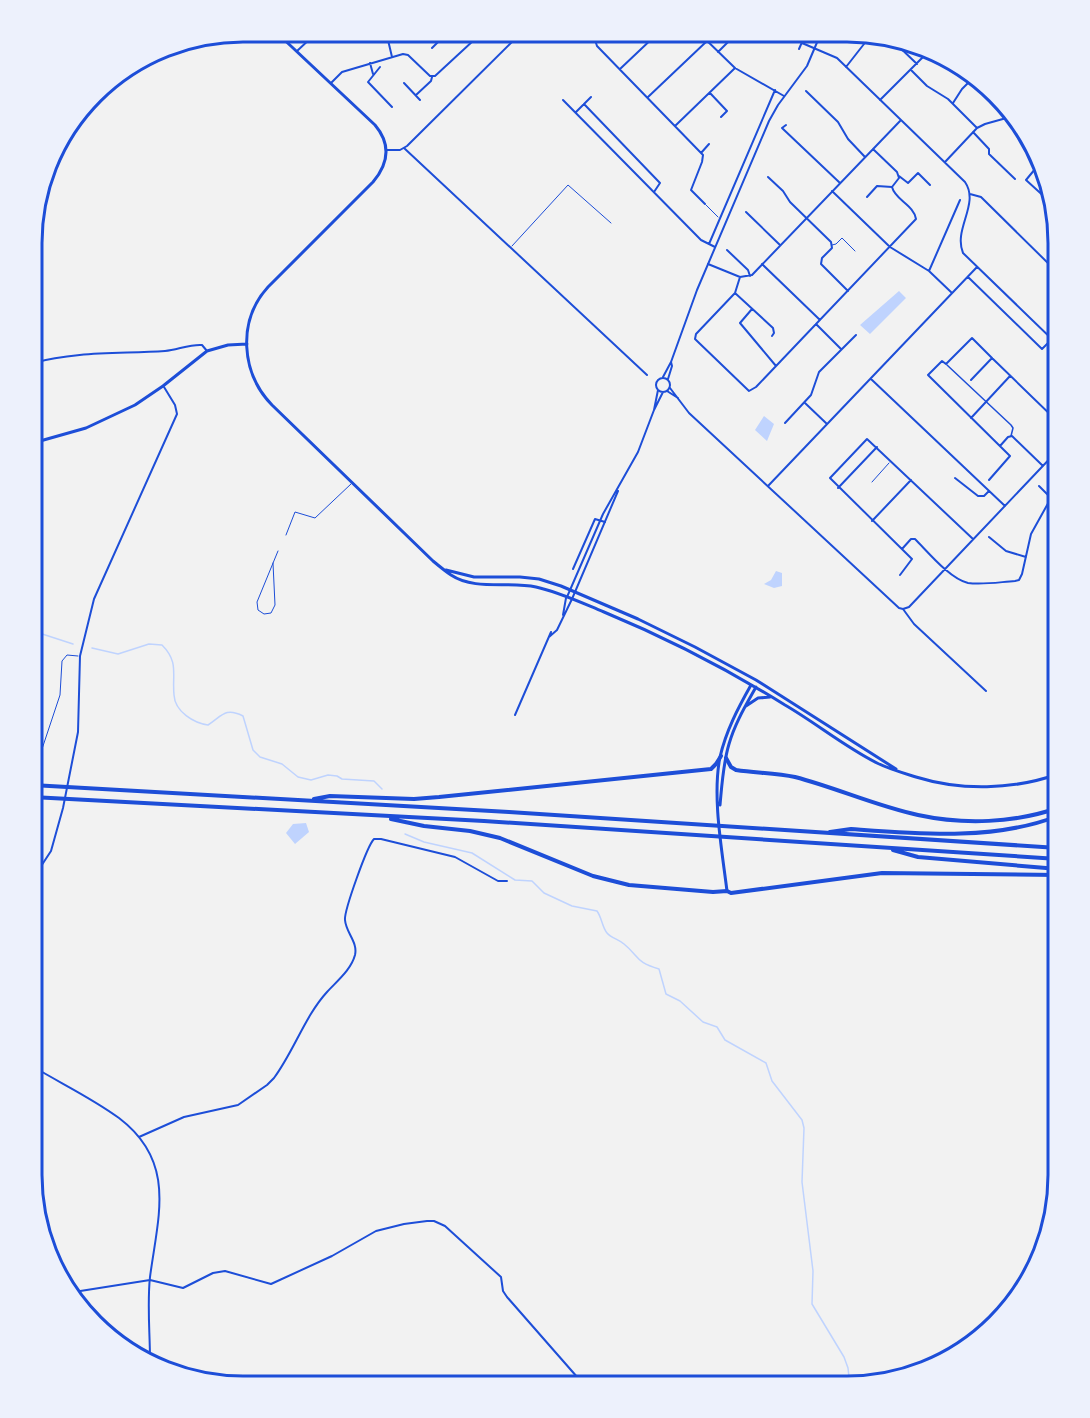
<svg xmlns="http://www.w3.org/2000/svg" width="1090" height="1418" font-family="Manrope,sans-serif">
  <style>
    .water { fill: #bfd3fe }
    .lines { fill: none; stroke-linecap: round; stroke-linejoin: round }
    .stream { stroke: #bfd3fe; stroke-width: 1.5 }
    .service { stroke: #1d4ed8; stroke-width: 1 }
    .pedestrian { stroke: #1d4ed8; stroke-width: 1.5 }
    .minor { stroke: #1d4ed8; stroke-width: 2 }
    .tertiary { stroke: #1d4ed8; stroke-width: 2 }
    .secondary { stroke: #1d4ed8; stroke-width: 3 }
    .motorway { stroke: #1d4ed8; stroke-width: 4 }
    .rim { fill: none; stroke: #1d4ed8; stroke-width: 3 }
  </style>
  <rect width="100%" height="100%" fill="#f2f2f2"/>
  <path class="water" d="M899,291L906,298L870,334L860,325Z
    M764,416L774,424L767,441L755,430Z
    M776,571L782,573V586L774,588L764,584L771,580Z
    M306,823L309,832L295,844L286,833L293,824Z"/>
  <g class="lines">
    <path class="stream" d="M33,631L73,644
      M92,648L118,654L149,644L162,645C179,662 172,674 174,695C175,712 194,723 208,725C222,716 225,707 243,716L253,750L260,757L282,764L298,777L311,780L328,775L337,776L342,779L374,781L382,789
      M405,834L424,842L472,853L515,880L532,881L544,893L572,906L597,911C602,918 602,927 607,933C611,938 618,939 624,944C640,957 635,962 659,969L666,994L680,1001L703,1022L717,1027L725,1040L766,1063L772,1081L802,1120L804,1128L802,1182L813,1271L812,1304L844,1357L848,1368L850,1386"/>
    <path class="service" d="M706,205L718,217
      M832,245L836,244L842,238L855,251
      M512,246L568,185L611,223
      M872,482L889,463
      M286,535L295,512L315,518L351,484
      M273,563L275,605L271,613L264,614L258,610L257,602L278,551
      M35,760L39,758L60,695L62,661L67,655L78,656"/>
    <path class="pedestrian" d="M947,365L1011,425L1013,428L1011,436"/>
    <path class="minor" d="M595,33V40L597,46L703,155L702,162L691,190L705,204
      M699,33L735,68L784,96
      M721,33L729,42
      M893,41L917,64
      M802,43L837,58L965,182C980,204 953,229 963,253L1058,345
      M432,48L448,32
      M799,49L806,33
      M297,51L312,37L331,32
      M718,52L737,33
      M392,57L388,40L395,32
      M370,63L373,74
      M380,67L368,82L392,107
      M846,67L864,44L856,33
      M620,69L658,33
      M911,70L927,86L948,99L977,128
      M974,74L980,81
      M331,83L342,72L403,54L408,55L430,76H435L474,40L476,35L474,32
      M404,83L420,100
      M806,91L838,122L848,139L865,157
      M710,93L727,111L721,117
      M416,95L431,81L432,77
      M648,97L707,41
      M563,100L701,240L715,247
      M880,100L926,54
      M953,103L962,89L975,76
      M584,104L591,97
      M576,112L584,104L660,183L654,192
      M1009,119L1030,141
      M786,125L782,128L840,183
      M675,126L735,68
      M973,132L989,149V154L1015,179
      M404,148L647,375
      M387,150H400L407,146L522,32
      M701,153L709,144
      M945,162L977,128L985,124L1010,117
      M1040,163L1026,180L1048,200
      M899,176L908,183L918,173L930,185
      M768,177L783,191L790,202L831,242L832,248L822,258L821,264L848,291
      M832,191L890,247L929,271L952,293
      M970,194L981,197L1058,273
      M867,197L877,186L892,187
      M746,212L780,245
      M709,244L775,90
      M727,250L748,270L750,276
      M708,264L740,277L752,275L901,120
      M762,264L820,320
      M929,271L960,200
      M740,277L735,293L696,334L695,339L749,391L756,387L916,219C914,205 895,200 892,187L899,178L897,172L873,149
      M968,277L1042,349L1052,339
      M735,293L773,328L774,333L772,336
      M752,309L740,323L776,366
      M816,324L841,349
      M992,358L1058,422
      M33,363C76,351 121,354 165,351C177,350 190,344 202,345L207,351
      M871,379L1005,506
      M971,380L992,358L972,338L946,364L942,361L928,375L1010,456L989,480
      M670,388L689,413L899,608L903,609L914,624L986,691
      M667,391L678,398
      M805,403L827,424
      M971,418L1010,376
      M785,423L811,395L819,372L856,335
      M1000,446L1008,437L1012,436L1043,466
      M955,478L978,496H984L989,491
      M768,486L977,267
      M1039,486L1051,498L1058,501
      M838,488L877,447
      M872,521L911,480
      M989,537L1006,551L1026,557
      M902,549L911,539H915C928,552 950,579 968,583C983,585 1000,582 1015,581L1019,580L1022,574L1031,534L1051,498
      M573,569L595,519L605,522
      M900,575L912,559L830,478L867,439L973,539
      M903,609L909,607L1058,450
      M563,615L566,598
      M549,637L557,630L572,599
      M515,715L551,632
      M32,880L51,851L63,808L78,732L80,656L94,599L177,414L175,405L164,387
      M32,933L35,935
      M32,1066C60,1083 92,1098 119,1118C177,1162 158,1216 150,1277C147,1304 150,1333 150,1360
      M139,1137L184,1117L238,1105L267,1085L274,1078C294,1051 305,1016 327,992C337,981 351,970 355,955C358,942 346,933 345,920C344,911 367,846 374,839H381L455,857L498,881H507
      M74,1292L150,1280L183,1288L213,1273L225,1271L271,1284L332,1256L376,1231L404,1224L427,1221H434L445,1226L501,1277L503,1291L507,1297L585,1386"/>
    <path class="tertiary" d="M663,377L671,362L697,290L769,121L778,105L807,66L821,33
      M656 385a7 7 0 1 1 14 0a7 7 0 1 1-14 0Z
      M668,379L672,366L671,362
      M654,410L663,392
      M567,597L603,514L638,452L654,410L658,390
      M572,599L618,491"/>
    <path class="secondary" d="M276,32L375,125C391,144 389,163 373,182L268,287C237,321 241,373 272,405L433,561C439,566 445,571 451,575C475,591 509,581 536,587C559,592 582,603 604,612C667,638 727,669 785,705C816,723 845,747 877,763C889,769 903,773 916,777C961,791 1013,790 1058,774
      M33,443L86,428L135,405L163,386L207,351L228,345L247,344
      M446,570L474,577H520L539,579L561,586L638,619L695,647L756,680L896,769
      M746,706L758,698L770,697
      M720,805C722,784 723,764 729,744C735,723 746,705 756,687
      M727,891C722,850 712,797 720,757C726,731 738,708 751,685"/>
    <path class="motorway" d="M726,758L731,767L736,770C756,773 776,773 795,777C837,788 876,806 918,815C964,825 1014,823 1058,808
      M32,785L509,812L1058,848
      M32,797L484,821L1058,859
      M314,799L330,796L414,799L439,797L711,769L716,764L721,756
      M391,819L424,826L470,831L500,838L593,876L629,885L713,892L727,891L731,893L882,873L1058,875
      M830,832L851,829C919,834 993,841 1058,816
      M893,850L918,857L1058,869"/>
  </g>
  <path d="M0 0H1090V1418H0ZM243 42H847A201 201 0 0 1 1048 243V1175A201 201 0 0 1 847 1376H243A201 201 0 0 1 42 1175V243A201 201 0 0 1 243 42Z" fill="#edf1fc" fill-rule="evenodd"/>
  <path class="rim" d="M243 42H847A201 201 0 0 1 1048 243V1175A201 201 0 0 1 847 1376H243A201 201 0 0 1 42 1175V243A201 201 0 0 1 243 42Z"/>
</svg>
